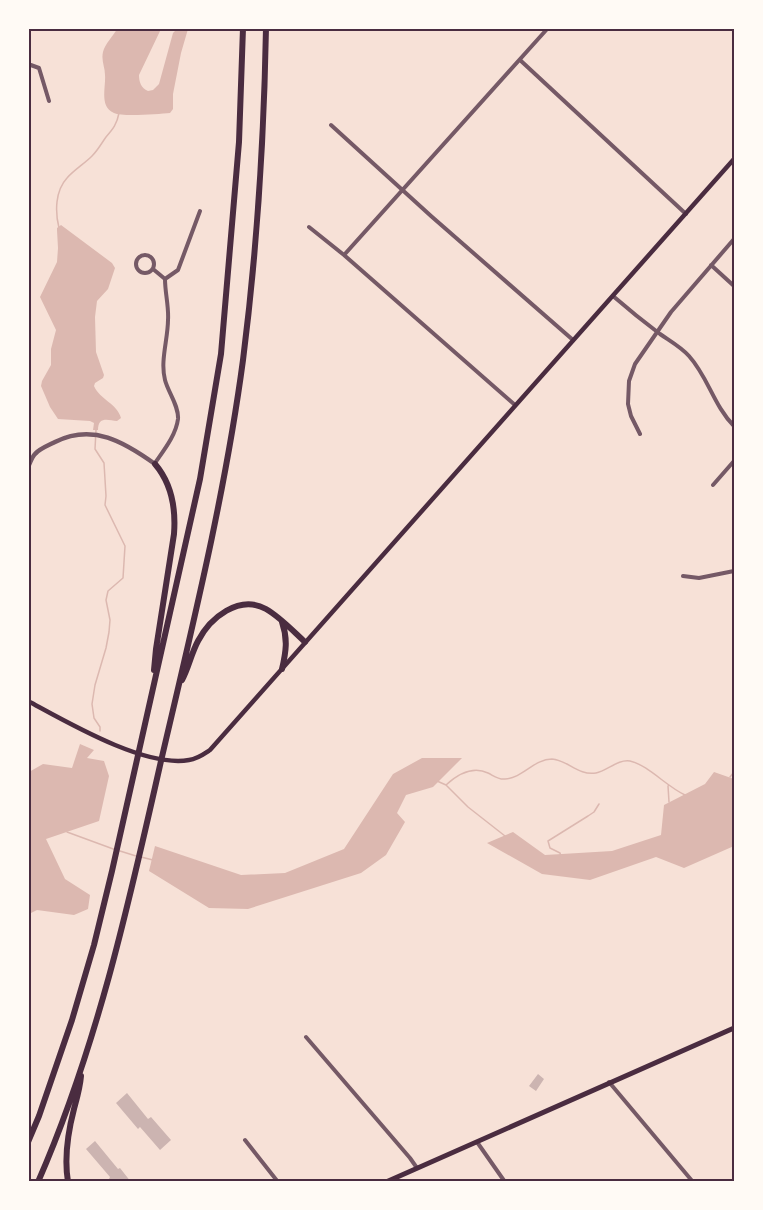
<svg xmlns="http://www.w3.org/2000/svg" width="763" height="1210" font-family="Georgia,serif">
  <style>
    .water { fill: #dcb8b0 }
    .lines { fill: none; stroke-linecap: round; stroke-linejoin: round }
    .stream { stroke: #dcb8b0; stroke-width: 1.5 }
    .building { fill: #ccb4b1 }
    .minor { stroke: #755966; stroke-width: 4 }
    .tertiary { stroke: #755966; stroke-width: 4.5 }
    .secondary { stroke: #4a2c40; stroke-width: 4.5 }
    .primary { stroke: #4a2c40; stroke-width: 5 }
    .motorway { stroke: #4a2c40; stroke-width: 6 }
    .neatline { fill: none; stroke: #4a2c40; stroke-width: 2 }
  </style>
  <rect width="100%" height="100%" fill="#f7e1d7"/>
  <path class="water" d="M117,29H161L139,75C139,82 141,88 148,91L153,90L159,84L173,33L177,29H188L181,53L173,94V109L170,113C159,114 122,117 114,113C99,107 106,87 105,75C105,67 101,61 103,52C105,44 113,36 117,29Z
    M61,225L112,263L115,268L108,289L97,301L95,317L96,352L104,375L103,378L95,383L94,386C100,400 117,403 121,418L117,421C108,420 98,416 98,430H93L94,423L90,421L58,419L50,407L41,386L42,381L51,365V349L56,330L40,297L57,262L58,248L57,230V228Z
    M80,744L94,750L87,758L104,761L109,776L99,821L46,839L65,879L90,895L88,909L74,915L37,910L29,914V772L43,764L72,768Z
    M422,758H462L433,787L406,795L397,813L405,822L386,855L361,873L248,909L209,908L149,871L155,846L241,875L285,873L344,849L393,774Z
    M714,772L734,779V846L684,868L656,857L590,880L542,874L487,843L513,832L545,855L612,851L661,835L664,805L705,784Z"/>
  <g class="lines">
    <path class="stream" d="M59,228C55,212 55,191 67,178C74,170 84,164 92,156C98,150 101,144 106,137C113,129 117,124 119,113
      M96,430L95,449L104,463L106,496L105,505L125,546L123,578L108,591L106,600L110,620L109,632L106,648L95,685L92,704L94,718L100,727V731
      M730,777L734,772
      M437,781L446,785L468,807L505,836
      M446,785C458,774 473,766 488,773C494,776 499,780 505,779C523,778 534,759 552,759C568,760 578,776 596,773C607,771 618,759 630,761C648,765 667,787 685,795
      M668,786L669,802
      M67,832L116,850
      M120,851L136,856
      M561,856L560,853L550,848L548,841L588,816L594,812L599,804
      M141,857L153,860"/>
  </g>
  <path class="building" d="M538,1074L544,1079L536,1091L529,1086Z
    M127,1093L148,1119L151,1117L171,1140L160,1150L140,1127L138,1129L116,1103Z
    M95,1141L118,1169L120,1168L131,1182H111L109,1179L110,1177L86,1149Z"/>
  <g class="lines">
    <path class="minor" d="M520,60L686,214
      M28,64L39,68L49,101
      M331,125L431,216L573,340
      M309,227L344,255L515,405
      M136 264a9 9 0 1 1 18 0a9 9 0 1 1-18 0Z
      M344,255L548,28
      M711,265L734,286
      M153,269L165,279C165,293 169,307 168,320C168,339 160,361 165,380C168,392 179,406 178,419C176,435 164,450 155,463
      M165,279L178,270L200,211
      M613,296C628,309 644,322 660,334C670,341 681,347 689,356C708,377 714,406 734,426
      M640,434L631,416L628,404L629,381L635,364L671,312L734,239
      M713,485L734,461
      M683,576L699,578L734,571
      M306,1037L410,1158L417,1168
      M609,1082L693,1182
      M245,1140L278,1182
      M477,1142L505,1182"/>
    <path class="tertiary" d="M28,467C30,463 32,457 35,454C39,449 49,445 55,442C93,423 124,442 155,464"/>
    <path class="secondary" d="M28,701C67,722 145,768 189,760C197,759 204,754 210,750L734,159"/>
    <path class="primary" d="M386,1182L734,1028"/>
    <path class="motorway" d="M282,622C288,639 286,652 282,669
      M154,670L156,649L174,534C176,508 172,484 155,464
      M182,680C189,667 191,654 198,641C210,618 239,594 266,609C280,617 293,631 305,642
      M28,1142L39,1116L72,1020L94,945L112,871L200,479L221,354L239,142L243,28
      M38,1182C97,1047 129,903 161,761C192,628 225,495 243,360C257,250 264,139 266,28
      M68,1182C64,1158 68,1132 74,1109C77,1098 80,1088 81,1076"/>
  </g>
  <rect width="763" height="1210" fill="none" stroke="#fffaf5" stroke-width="60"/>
  <rect x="30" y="30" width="703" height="1150" class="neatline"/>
</svg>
